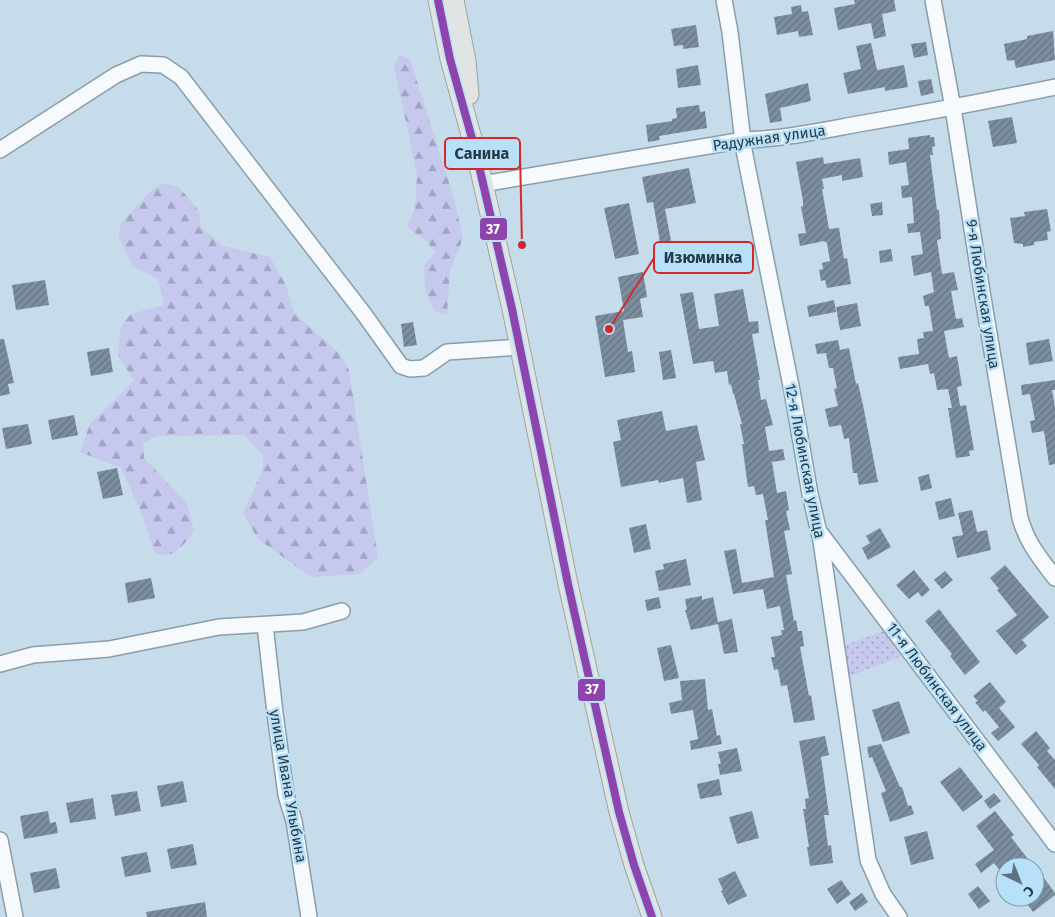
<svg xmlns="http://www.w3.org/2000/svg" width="1055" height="917" font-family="'Fira Sans',sans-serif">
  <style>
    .forest { fill: url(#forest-firs) }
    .park { fill: url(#park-dots) }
    .building { fill: url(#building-hatch) }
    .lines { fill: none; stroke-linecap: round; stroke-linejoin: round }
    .minor-casing { stroke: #8a9da9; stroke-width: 18 }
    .major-casing { stroke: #99a5a2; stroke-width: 21 }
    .minor { stroke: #f7fafc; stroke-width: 15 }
    .major { stroke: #e0e4e2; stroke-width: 19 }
    .bus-1-casing { stroke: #b8e0f9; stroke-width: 11 }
    .bus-1 { stroke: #8e44ad; stroke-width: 8 }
    .labels { text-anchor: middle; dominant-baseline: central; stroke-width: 5; stroke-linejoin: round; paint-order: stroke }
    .street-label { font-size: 15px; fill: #263b48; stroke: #b8e0f9 }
    .leader { fill: none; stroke: #d62828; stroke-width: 2 }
    .callout-dot { fill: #d62828; stroke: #b8e0f9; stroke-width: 2 }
    .callout { fill: #b8e0f9; stroke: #d62828; stroke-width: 2 }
    .callout-label { font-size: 16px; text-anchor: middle; font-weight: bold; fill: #263b48 }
    .line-badge { stroke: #b8e0f9; stroke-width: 2 }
    .badge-label { font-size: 14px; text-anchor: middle; font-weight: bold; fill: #fff }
  </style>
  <defs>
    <pattern id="forest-firs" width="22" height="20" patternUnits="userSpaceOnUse" patternTransform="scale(1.25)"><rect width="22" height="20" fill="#c6c8ee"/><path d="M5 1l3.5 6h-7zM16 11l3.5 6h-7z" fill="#a1a4c3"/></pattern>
    <pattern id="park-dots" width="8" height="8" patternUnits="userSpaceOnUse" patternTransform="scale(1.25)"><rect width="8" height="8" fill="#c6c8ee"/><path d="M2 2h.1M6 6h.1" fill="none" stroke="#a1a4c3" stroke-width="1.8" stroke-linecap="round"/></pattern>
    <pattern id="building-hatch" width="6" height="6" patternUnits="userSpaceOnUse" patternTransform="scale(1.25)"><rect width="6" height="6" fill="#7c8e9f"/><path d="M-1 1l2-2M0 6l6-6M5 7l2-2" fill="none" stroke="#657584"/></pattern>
  </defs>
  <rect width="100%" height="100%" fill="#c7dcea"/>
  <path class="forest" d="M399,55L410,59L455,202L463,238L450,271L447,315L434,311L425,288L424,266L435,252L425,240L407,227L415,209L417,175L394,66Z
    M164,183L179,187L198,210L202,228L223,246L270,257L286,285L294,313L339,353L349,370L378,558L359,574L311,577L258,539L243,513L263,469V455L244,435L157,436L143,443L144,458L187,503L194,531C183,545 175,560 155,553L140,509L121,468L80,452L90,424L134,381L118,355L121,326L131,314L164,305L158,279L132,266L119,237L121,223L152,190Z"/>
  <path class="park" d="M889,629L907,654L848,677L843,646Z"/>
  <path class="building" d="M854,0H894L896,11L882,14L886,36L874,39L871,23L838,30L834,8L855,4Z
    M801,5L802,12L808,11L813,35L799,37L798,31L777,35L774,17L792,14L791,7Z
    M696,25L699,47L683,49V45L674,46L671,29Z
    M1053,31L1055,60L1016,68L1014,60L1007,61L1004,44L1027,39V36Z
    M926,42L928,55L914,58L911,44Z
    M871,43L877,70L904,65L908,87L885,91V87L848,94L843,73L861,69L856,46Z
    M698,65L701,85L678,88L676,69Z
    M931,79L934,93L921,96L918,81Z
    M808,83L811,101L780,108L782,121L770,123L765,94Z
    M699,105L700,112L705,111L707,128L659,136L660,140L648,142L646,125L672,121V119L677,118L676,108Z
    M1012,117L1017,143L993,147L988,121Z
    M930,135V137H934L935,146L932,147L933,155H930L937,210H939L941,239L937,240L942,274L954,272L958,290L951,291L956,319L962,318L964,327L944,331L949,358L957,356L962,386L957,387L960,406L966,405L974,450L969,451L970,456L956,458L948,408H952L948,389L937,390L934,373L930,374L928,364L900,369L898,357L919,354L917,339L924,338L923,332L933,331L929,306H925L923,296L934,292L931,272L914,276L911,256L923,254L920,232L908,233L907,224L914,223L912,197L902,198L901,186L909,185L906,162L889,165L888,152L909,149L908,138Z
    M823,157L824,164L860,158L863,177L842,181V175L822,179L824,189H822L829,229L839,228L844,259L847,258L851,284L827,288L825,280L821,281L819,270L823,269L822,263L830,261L827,243L824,241L800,246L798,234L806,233L801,207L803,206V201L796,162Z
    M689,168L696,203L665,209L672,246L661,248L653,202L647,203L642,177Z
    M882,202L883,215L872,216L870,204Z
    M629,203L639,254L615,259L604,208Z
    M1047,209L1051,231L1047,232L1048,240L1034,242V245L1023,247V244L1014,243L1010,218L1025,216L1024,212Z
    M891,249L893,261L880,263L879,251Z
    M643,272L647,297L640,299L643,317L623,320L628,352L632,351L635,372L605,377L595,316L624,311L618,277Z
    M45,280L49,305L16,310L12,285Z
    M743,289L749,322L758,321L759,333L752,334L760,380H758L761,400L766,399L773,425L765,427L769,451L783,449L785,460L772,462L777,493L786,491L789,510L786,511L790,530L784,531L792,574L786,575L794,621L796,620L798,631H802L804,646L800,647L809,696L811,695L815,720L794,723L787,685L781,686L778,669L774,670L771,657H775L771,637L782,635L781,630H784L780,606L767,609L763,589L733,594L724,551L736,549L742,583L774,577L765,520H768L763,494L756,495L754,486L748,487L742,444H744L740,424H742L734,394H733L731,384L729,385L727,371L715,373L713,361L693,364L680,294L693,292L699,329L719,326L714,294Z
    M834,300L836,312L809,317L807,306Z
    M857,303L861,326L840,330L836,307Z
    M413,322L417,345L404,347L401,324Z
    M0,339H4L14,383L8,384L10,394L0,396Z
    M1049,339L1053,361L1029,365L1026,343Z
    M838,340L840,350L849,348L856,384L858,383L863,405L878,482L859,485L857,473H853L849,438L844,439L841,425L829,427L825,409L838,406L834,389L837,388L833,368H829L826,353L817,354L815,344Z
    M109,348L113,372L91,376L87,352Z
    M671,350L676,378L663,380L659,352Z
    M1055,380V390H1052L1055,407V464L1049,465L1044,431L1032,433L1030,421L1035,420L1030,394L1022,395L1021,385Z
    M662,411L666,431L697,425L705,460L696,462L702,500L687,503L683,478L659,483L658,480L621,487L613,442L621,440L617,420Z
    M74,415L78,435L52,440L48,420Z
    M28,424L32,444L6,449L2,428Z
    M117,468L123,495L103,499L97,472Z
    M929,474L932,488L921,491L918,477Z
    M951,498L955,516L939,520L935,502Z
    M972,510L977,532L987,530L991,550L957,558L952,537L963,535L958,513Z
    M646,524L651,549L634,553L629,528Z
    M880,528L891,547L868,560L862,548L870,543L866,536Z
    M686,559L691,585L659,591L655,571L664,569L663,564Z
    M1005,565L1049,617L1022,640L1027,646L1016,655L996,631L1017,615L997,590L999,589L990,578Z
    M914,570L930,590L922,597L918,592L909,599L896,585Z
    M945,571L953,580L942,589L934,580Z
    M151,578L155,598L128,603L125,583Z
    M702,596V600L713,597L718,622L732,619L738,652L724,654L718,624L691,630L685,610H687L685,599Z
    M659,597L661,608L647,611L645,600Z
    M939,609L980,662L965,675L950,656L952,654L925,621Z
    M671,645L679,678L664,681L657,648Z
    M705,679L708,710L712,709L717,736L720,735L722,744L691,750L690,741L698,739L693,710L671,714L669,703L682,700L680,681Z
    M990,682L1006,702L999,708L1015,727L998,741L991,733L999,727L985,710L983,712L975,702L978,701L973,696Z
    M899,701L910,733L883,742L872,710Z
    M1036,731L1050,748L1047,751L1055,760V789L1037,767L1039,765L1021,744Z
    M825,736L829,755L821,757L829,815H824L828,846L831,845L833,863L810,866L807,847H809L803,809H806L805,799L809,798L799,741Z
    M881,744L900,787H902L908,806L911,805L914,814L890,822L881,793L886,791L872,757L869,758L867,747Z
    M737,748L742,771L720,775L718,764H721L718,752Z
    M960,767L983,797L963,812L940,782Z
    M719,779L722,795L700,799L697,784Z
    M183,781L187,802L161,807L157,786Z
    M137,791L141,811L115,816L111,795Z
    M994,793L1001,801L990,809L984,801Z
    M93,798L96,819L70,823L66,803Z
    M48,811L50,823L56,822L58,833L24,839L20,816Z
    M752,811L759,838L737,844L729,817Z
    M995,811L1014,835L1011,837L1034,867H1005V877L994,863L981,873L975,864L994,850L976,826Z
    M927,831L934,859L911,865L904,837Z
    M193,844L197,865L171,869L167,849Z
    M147,852L151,872L125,877L121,857Z
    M56,868L60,888L34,893L30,873Z
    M735,871L747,896L728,905L721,891L723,890L718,879Z
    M1041,874L1055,893V895L1033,912L1022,897H1035V879Z
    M841,880L851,894L837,904L827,889Z
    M978,886L990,901L979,909L968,894Z
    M862,893L868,902L855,911L849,902Z
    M205,902L207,917H147L146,912Z"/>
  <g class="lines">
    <g class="minor-casing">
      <path id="minor" d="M724,0L730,32L744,150L792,391L810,494L821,541L868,860L883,894L899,917
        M933,0L953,108L981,286L1020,518C1027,543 1040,558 1055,578
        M0,150L116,75L141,64L163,65L181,77L364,314L401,366L410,369L424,368L447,352L520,347
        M482,184L744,140C784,139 824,130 864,123C928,112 992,100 1055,87
        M821,534L1055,844
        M265,625L275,713L286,795L294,821L309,917
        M0,664L33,655L109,649L219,627L303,622L342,611
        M0,840L15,917"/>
    </g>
    <g class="major-casing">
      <path id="major" d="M438,0L450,59L476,153L512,309L568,584L619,812L634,865L652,917
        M454,0L466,61L469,95"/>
    </g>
    <use href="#minor" class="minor"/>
    <use href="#major" class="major"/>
    <g class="bus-1-casing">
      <path id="bus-1" d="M438,0L450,59L476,153L512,309L568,584L619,812L634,865L652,917"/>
    </g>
    <use href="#bus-1" class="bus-1"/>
  </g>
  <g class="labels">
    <g class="street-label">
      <text transform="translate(769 138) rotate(-8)">Радужная улица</text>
      <text transform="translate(983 294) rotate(81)">9-я Любинская улица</text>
      <text transform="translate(805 461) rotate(79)">12-я Любинская улица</text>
      <text transform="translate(937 687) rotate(53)">11-я Любинская улица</text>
      <text transform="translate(288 786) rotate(80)">улица Ивана Улыбина</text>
    </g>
  </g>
  <path class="leader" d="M522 245L520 153M609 329L654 258"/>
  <g class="callout-dot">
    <circle cx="522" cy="245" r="5"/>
    <circle cx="609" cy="329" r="5"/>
  </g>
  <g class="callout">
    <rect x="445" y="138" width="75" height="31" rx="5"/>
    <rect x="654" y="242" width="99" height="31" rx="5"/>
  </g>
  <g class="callout-label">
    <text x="482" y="159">Санина</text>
    <text x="703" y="263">Изюминка</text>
  </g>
  <g class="line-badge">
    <rect x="479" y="217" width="29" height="24" rx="5" fill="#8e44ad"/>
    <rect x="577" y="678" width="29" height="24" rx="5" fill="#8e44ad"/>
  </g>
  <g class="badge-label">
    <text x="493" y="234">37</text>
    <text x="592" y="694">37</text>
  </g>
  <g transform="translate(1020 882) rotate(137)"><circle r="24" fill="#b8e0f9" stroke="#7e9eb2"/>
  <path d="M0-4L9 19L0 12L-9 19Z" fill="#5e7381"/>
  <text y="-8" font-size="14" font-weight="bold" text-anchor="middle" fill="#263b48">С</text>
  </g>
</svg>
